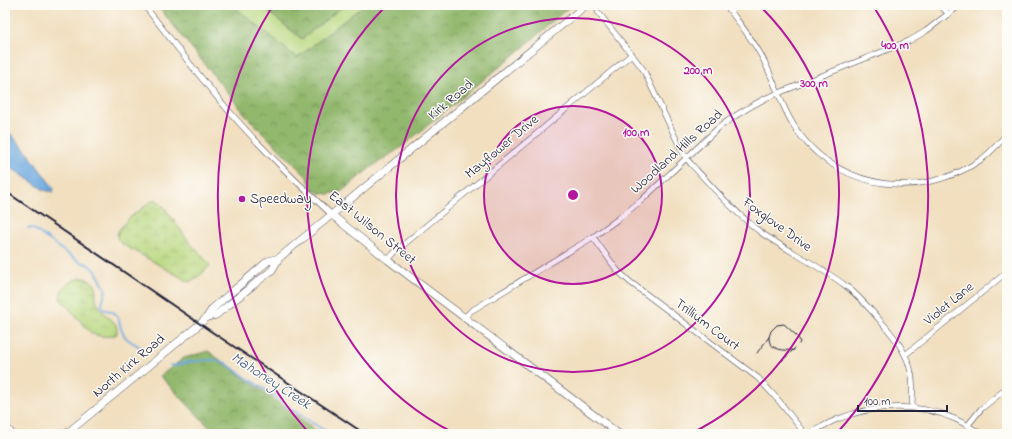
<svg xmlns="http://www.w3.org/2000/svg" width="1012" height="439" font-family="'Indie Flower',sans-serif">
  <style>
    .grass { fill: #b8d77e; stroke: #6d7c5c }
    .forest { fill: url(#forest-crowns); stroke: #5a6d54 }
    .wetland { fill: url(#wetland-marsh); stroke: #6d7c5c }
    .water { fill: #6da9de; stroke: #48668c }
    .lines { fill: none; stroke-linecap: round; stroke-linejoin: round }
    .stream { stroke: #6da9de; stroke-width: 2 }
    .minor-casing { stroke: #413e4f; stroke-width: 6 }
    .tertiary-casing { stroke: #413e4f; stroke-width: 8 }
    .minor { stroke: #fff; stroke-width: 5 }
    .tertiary { stroke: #fff; stroke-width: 7 }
    .tram { stroke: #22223b; stroke-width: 1 }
    .rail { stroke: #22223b; stroke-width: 2 }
    .ring { fill: none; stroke: #b5179e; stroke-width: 2 }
    .poi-dot { fill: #b5179e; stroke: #fdfcf7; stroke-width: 1.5 }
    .labels { text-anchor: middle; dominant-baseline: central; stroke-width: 3; stroke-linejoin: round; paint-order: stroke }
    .street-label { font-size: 14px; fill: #22223b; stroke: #fdfcf7 }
    .poi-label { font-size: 14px; fill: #22223b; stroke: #fdfcf7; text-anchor: start }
    .water-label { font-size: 15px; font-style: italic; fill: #40587c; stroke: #fdfcf7 }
    .centre { fill: #b5179e; stroke: #fdfcf7; stroke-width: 2 }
    .ring-label { font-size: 12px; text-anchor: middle; font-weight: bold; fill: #b5179e; stroke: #fdfcf7; stroke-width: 3; stroke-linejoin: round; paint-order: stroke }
  </style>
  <defs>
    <pattern id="forest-crowns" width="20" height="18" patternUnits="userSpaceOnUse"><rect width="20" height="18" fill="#92b86d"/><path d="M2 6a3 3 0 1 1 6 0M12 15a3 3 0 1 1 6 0" fill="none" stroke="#77955b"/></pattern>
    <pattern id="wetland-marsh" width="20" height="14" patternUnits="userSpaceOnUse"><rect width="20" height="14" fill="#b8d77e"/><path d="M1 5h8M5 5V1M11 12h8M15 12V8" fill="none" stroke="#9eb86e"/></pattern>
  </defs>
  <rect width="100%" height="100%" fill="#fdfcf7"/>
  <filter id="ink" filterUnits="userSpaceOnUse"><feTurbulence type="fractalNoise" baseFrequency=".025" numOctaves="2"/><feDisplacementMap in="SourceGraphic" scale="8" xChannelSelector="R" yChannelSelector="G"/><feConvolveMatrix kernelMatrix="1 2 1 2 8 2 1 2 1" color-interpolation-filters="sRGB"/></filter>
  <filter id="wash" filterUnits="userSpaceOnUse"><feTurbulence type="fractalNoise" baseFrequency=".012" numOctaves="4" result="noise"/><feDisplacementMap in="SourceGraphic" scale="16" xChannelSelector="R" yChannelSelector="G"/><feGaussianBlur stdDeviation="0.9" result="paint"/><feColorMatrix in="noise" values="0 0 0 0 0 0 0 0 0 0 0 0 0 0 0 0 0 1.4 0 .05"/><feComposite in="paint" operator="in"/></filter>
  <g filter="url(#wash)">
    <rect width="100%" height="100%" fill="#f1dfc0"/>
    <path class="grass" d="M232,5H260L302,39L344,5H364L297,58Z"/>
    <path class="forest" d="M157,5H232L297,58L364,5H571L519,51L400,148L370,168L342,191L329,194L320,193L313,189L307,177L249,119Z
      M260,5H344L302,39Z
      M208,351L321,434H216L160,376L184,358Z"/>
    <path class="wetland" d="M153,200H157L164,207L190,243L210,265C205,271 197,279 189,282L122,244L117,238V234L119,230L127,220Z
      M80,278H85C88,280 93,282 95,285C97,290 95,293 96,298C96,302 99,306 101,309C107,319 119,320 117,334C109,338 99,337 91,333L60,298C61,286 70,281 80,278Z"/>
    <path class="water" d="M5,128L8,131L27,152L54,189L53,192L44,190L16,171L5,165Z"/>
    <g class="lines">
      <path class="stream" d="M28,228H32L55,244L62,250L80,262L87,264L96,271L106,290L102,303V307L105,310C123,311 117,325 124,335C128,341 134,343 140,347
        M170,365L174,366L188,362L208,360H214L226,363L235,370L279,399L288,407L322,429L332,434"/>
    </g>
  </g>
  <g filter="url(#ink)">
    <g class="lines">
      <g class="minor-casing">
        <path id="minor" d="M144,5C174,43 203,82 235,118C266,153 299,184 332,215
          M726,5C738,22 752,38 762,57C776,83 783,113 801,136C844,191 922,199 979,161C990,154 998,144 1007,134
          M939,5L949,14
          M598,12L643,69L680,147L686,158L691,164C714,189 736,214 763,234C790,252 820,266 846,286C860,297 872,311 884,325C896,339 907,353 911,372C914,384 912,396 912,408
          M593,237L617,270L630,282L758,378L779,401L805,434
          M388,260L396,251L632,54
          M464,318L471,311L593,237L618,219L642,200L717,129C732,117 749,107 766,98L909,41L926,31L960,5
          M905,355L1007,272
          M5,424L13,434
          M968,425L981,409L1007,388
          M808,434C818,429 828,423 838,419C875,404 919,403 955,419C964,423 973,429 982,434"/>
      </g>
      <g class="tertiary-casing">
        <path id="tertiary" d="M332,215L348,228L388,260L619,434
          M207,317L216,315L272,270L279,258
          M66,434L200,324L207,317L212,309L268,261L279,258L324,221L586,5"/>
      </g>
      <use href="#minor" class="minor"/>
      <use href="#tertiary" class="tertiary"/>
      <path class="tram" d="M769,337C768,350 784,351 794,350
        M757,353L769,337L771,331L777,325L784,324L797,336L800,341L799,344
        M782,361L795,348"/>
      <path class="rail" d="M5,191L209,330L365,434"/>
    </g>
  </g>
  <circle cx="573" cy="195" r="89" fill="#b5179e" fill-opacity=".12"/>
  <g class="ring">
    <circle cx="573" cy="195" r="89"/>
    <circle cx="573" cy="195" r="177"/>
    <path d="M454 433A266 266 0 0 1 387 5M759 5A266 266 0 0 1 692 433"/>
    <path d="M309 433A355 355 0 0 1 272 7M874 7A355 355 0 0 1 837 433"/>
  </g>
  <circle class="poi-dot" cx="242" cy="199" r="4"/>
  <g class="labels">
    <g class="street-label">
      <text transform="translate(451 100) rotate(-40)">Kirk Road</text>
      <text transform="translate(502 147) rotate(-40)">Mayflower Drive</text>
      <text transform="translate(677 152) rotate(-42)">Woodland Hills Road</text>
      <text transform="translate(777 225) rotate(36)">Foxglove Drive</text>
      <text transform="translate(372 228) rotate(39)">East Wilson Street</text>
      <text transform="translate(949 304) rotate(-39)">Violet Lane</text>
      <text transform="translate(707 325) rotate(37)">Trillium Court</text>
      <text transform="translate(129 366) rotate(-40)">North Kirk Road</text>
    </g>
    <g class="poi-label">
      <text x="250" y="199">Speedway</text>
    </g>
    <g class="water-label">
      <text transform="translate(271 381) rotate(33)">Mahoney Creek</text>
    </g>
  </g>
  <circle cx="573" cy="195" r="6" class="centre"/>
  <g class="ring-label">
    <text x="895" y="49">400 m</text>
    <text x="698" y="74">200 m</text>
    <text x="814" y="87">300 m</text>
    <text x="636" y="136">100 m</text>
  </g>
  <rect width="1012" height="439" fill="none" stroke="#fdfcf7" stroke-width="20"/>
  <path d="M858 405v6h89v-6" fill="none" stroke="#22223b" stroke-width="2"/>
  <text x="864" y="405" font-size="12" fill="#22223b" stroke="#fdfcf7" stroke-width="3" paint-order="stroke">100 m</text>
</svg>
